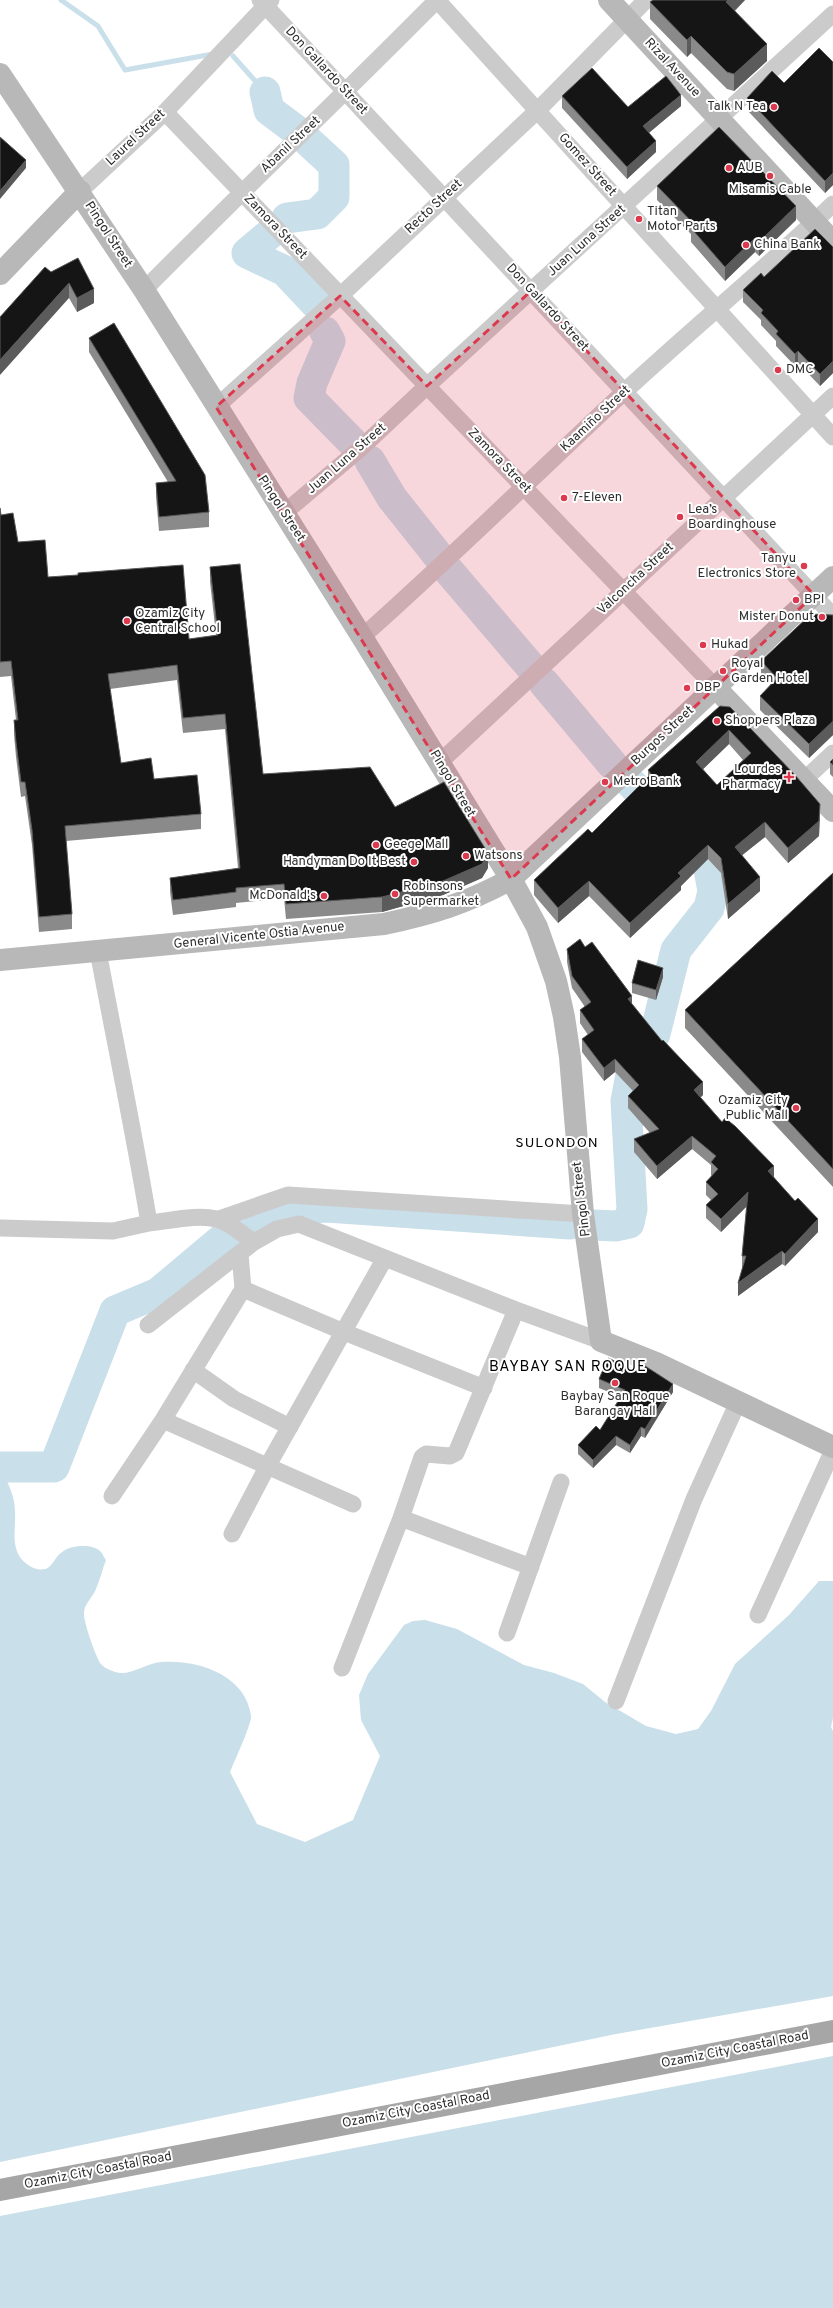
<svg xmlns="http://www.w3.org/2000/svg" width="833" height="2308" font-family="Overpass,sans-serif">
  <style>
    .water { fill: #c9dfe9 }
    .lines { fill: none; stroke-linecap: round; stroke-linejoin: round }
    .stream { stroke: #c9dfe9; stroke-width: 5 }
    .river { stroke: #c9dfe9; stroke-width: 31 }
    .street { stroke: #cbcbcb; stroke-width: 17 }
    .secondary { stroke: #b8b8b8; stroke-width: 22 }
    .primary { stroke: #a6a6a6; stroke-width: 22 }
    .wall { fill: #8a8a8a; fill-rule: evenodd }
    .shaded-wall { fill: #5b5b5b }
    .building { fill: #151515; stroke: #5b5b5b; fill-rule: evenodd }
    .marked { fill: #dc394f; fill-opacity: 0.2; stroke: #dc394f; stroke-width: 3; stroke-dasharray: 8 5; stroke-linejoin: round }
    .poi-dot { fill: #dc394f; stroke: #fff; stroke-width: 1.5 }
    .labels { text-anchor: middle; dominant-baseline: central; stroke-width: 4; stroke-linejoin: round; paint-order: stroke }
    .street-label { font-size: 13px; fill: #2e2e2e; stroke: #fff }
    .poi-label { font-size: 13px; fill: #2e2e2e; stroke: #fff; text-anchor: start }
    .neighbourhood-label { font-size: 14px; letter-spacing: 1px; fill: #000; stroke: #fff }
    .quarter-label { font-size: 15px; letter-spacing: 1px; fill: #000; stroke: #fff }
  </style>
  <rect width="100%" height="100%" fill="#fff"/>
  <path class="water" d="M0,1469C8,1482 15,1496 15,1512C16,1527 11,1543 20,1557C25,1565 40,1574 49,1567C54,1563 56,1556 61,1553C69,1545 93,1543 101,1552C103,1554 104,1558 106,1560C102,1570 100,1580 96,1589C93,1597 84,1604 84,1613C83,1620 96,1658 101,1664C105,1669 114,1672 120,1673C133,1674 147,1663 161,1662C196,1659 246,1674 251,1716C252,1723 234,1762 230,1772L257,1824L305,1842L353,1820L380,1756L361,1720L359,1695L368,1674L404,1625L413,1621L425,1620L457,1629L524,1665L554,1673L583,1684L605,1702L646,1726L676,1734L698,1729L711,1711L735,1664L789,1615L819,1581H833V1718L831,1727L833,1731V1996L616,2034L0,2162Z
    M833,2056V2308H0V2216Z"/>
  <g class="lines">
    <path class="stream" d="M61,0L98,26L125,70L213,54
      M233,56L265,92"/>
    <path class="river" d="M265,92L269,110L297,131
      M287,218L317,214L334,197V165L309,142
      M272,232L247,253L285,271L318,306
      M325,332L330,341L312,383L309,398L356,446
      M370,461L392,498L439,557
      M448,570L530,666
      M544,683L612,764
      M247,1223L273,1210L327,1207L570,1224
      M593,1225L615,1226L629,1223L632,1209L626,1101L633,1064L655,1034L676,950L709,908L713,891L708,864L630,782
      M0,1467H54L115,1311L158,1293L226,1236"/>
    <path class="street" d="M260,0L833,616
      M437,0L833,437
      M165,112L715,687
      M80,191L165,112L271,0
      M144,290C241,192 340,98 437,0
      M216,407L340,296L538,110L646,0
      M284,513L361,448L427,386L833,14
      M362,637C451,558 536,474 623,393C692,329 765,269 833,204
      M439,763L833,396
      M804,780L833,753
      M98,951C115,1042 134,1132 149,1223C170,1221 196,1214 217,1219C231,1223 243,1235 254,1242
      M219,1219L288,1195L583,1214
      M0,1228L113,1231L149,1223
      M243,1289L344,1332L484,1388
      M148,1325L254,1242L277,1229L299,1224L516,1310L601,1341
      M193,1370L234,1399L290,1427
      M163,1420L353,1504
      M112,1496L163,1420L243,1289L240,1254
      M401,1518L531,1567
      M232,1534L267,1467L385,1258
      M758,1615L833,1450
      M507,1633L561,1482
      M342,1668L401,1518L422,1457L426,1454L450,1456L456,1453L516,1310
      M616,1701L694,1499L738,1402"/>
    <path class="secondary" d="M609,0L833,242
      M0,74L144,290L362,637L511,879L537,927L556,981L564,1017L570,1057L583,1214L601,1341L656,1363L833,1447
      M0,274L80,191
      M715,687L833,811
      M0,960L384,924C431,914 468,903 511,879L833,577"/>
    <path class="primary" d="M0,2190L833,2031"/>
  </g>
  <path class="wall" d="M745,0L735,11L767,61L734,91L727,89L691,53L687,57L650,19V2Z
    M833,62V185L825,193L747,110V98Z
    M562,96L628,107L681,106L649,132L656,152L627,179L562,108Z
    M657,186L796,220L759,256L755,252L725,281L691,242V234L657,200Z
    M833,247V373L820,386L798,363L795,366L776,346V341L761,325V320L743,302V290L764,277Z
    M78,258L94,303L77,312L69,298L51,272Z
    M89,338L209,512V527L159,531L156,497V483L168,482L89,352Z
    M0,508L1,515L18,542L48,577L189,639L216,635L210,582V567L263,774L395,807L488,868L482,878L443,895L382,912L286,919L284,898L236,903V907L173,915L170,892V878L238,868L225,729L183,733L177,680L110,689L121,763L154,779L201,814V829L66,841L72,914V929L39,932L32,845L25,796L21,797L16,757L14,735V720H16L11,676L0,677Z
    M833,615V735L809,758L760,710V696L771,685L761,675V661Z
    M720,706L820,819L819,836L788,863L765,837L742,855L760,891L728,919L721,873L708,859L681,886V890L630,938L589,896L558,923L534,895V880L592,833L648,778V770ZM729,744L743,760L717,785L703,769Z
    M833,759V777L830,774V762Z
    M833,873V1187L685,1028V1010Z
    M585,947L632,1004L703,1095L700,1098L722,1122L774,1177L818,1232L785,1266L782,1264L738,1296L742,1269V1256L747,1206L721,1232L706,1218V1205L711,1200L706,1195V1182L712,1176L711,1175V1165L692,1149L657,1179L634,1152V1139L650,1133L628,1108V1096L633,1091L615,1072L604,1081L582,1052V1039L588,1035L580,1023V1010L585,1007L572,988L567,962V949Z
    M663,977L656,1000L632,993V983Z
    M599,1379L673,1392L645,1438L641,1436L630,1453L616,1445L593,1468L578,1454V1445L600,1430L621,1397L599,1388Z"/>
  <path class="shaded-wall" d="M728,0H745L726,19V2Z
    M691,36V53L687,57V40Z
    M767,44V61L734,91V74Z
    M681,95V106L643,138V126Z
    M656,141V152L627,179V167Z
    M26,160V168L0,199V191Z
    M833,173V185L825,193V181Z
    M796,206V220L759,256V242Z
    M755,238V252L725,281V267Z
    M69,283V298L0,375V360Z
    M94,289V303L77,312V298Z
    M798,351V363L795,366V354Z
    M833,361V373L820,386V374Z
    M833,721V735L809,758V744Z
    M729,730V744L696,776V762Z
    M820,804L819,836L788,863V848Z
    M765,822V837L735,861V847Z
    M708,845V859L681,886V890L630,938V923L678,873Z
    M488,853V868L482,878L443,895L382,912V897Z
    M760,877V891L728,919V904Z
    M589,881V896L558,923V908Z
    M663,968V977L656,1000V990Z
    M632,996V1009L628,999Z
    M615,1059V1072L604,1081V1068Z
    M703,1082V1095L694,1103V1090Z
    M692,1136V1149L657,1179V1166Z
    M774,1166V1179L768,1171Z
    M748,1192V1205L721,1232V1219Z
    M818,1219V1232L785,1266V1254Z
    M782,1251V1264L738,1296V1283Z
    M673,1384V1392L645,1438V1429Z
    M641,1427V1436L630,1453V1445Z
    M616,1436V1445L593,1468V1460Z"/>
  <path class="building" d="M653,0H728L726,2L767,44L734,74L727,72L691,36L687,40L650,2Z
    M819,48L833,62V173L825,181L747,98L772,71L784,83Z
    M592,68L628,107L666,76L681,95L643,126L656,141L627,167L562,96Z
    M719,127L796,206L759,242L755,238L725,267L691,228L695,225L657,186Z
    M0,137L26,160L0,191Z
    M815,229L833,247V361L820,374L798,351L795,354L776,334L778,331L761,313L763,310L743,290L761,273L764,277Z
    M78,258L94,289L77,298L69,283L0,360V317L45,267L51,272Z
    M114,323L205,475L209,512L159,517L156,483L176,481L89,338Z
    M0,508L1,515L13,513L18,542L45,540L48,577L78,575V573L183,565L189,639L218,635L210,567L240,564L263,774L370,767L395,807L444,782L488,853L482,864L443,881L382,897L286,904L284,884L236,888V892L173,900L170,878L240,868L225,714L183,718L177,665L108,674L121,763L151,758L154,779L197,775L201,814L65,826L72,914L39,917L32,830L25,782H21L16,742L14,720H18L11,661L0,662Z
    M811,614L833,615V721L809,744L760,696L777,678L761,661Z
    M720,706L730,707L795,775L820,804L819,821L788,848L765,822L735,847L760,877L728,904L721,858L708,845L678,873L681,876L630,923L589,881L558,908L534,880L588,829L592,833L651,774L648,770ZM729,730L751,753L717,785L696,762Z
    M833,759V765L830,762Z
    M833,873V1169L685,1010Z
    M580,939L585,947L592,942L632,996L628,999L662,1041L663,1040L703,1082L694,1090L722,1122L725,1118L735,1126L774,1166L768,1171L795,1201L798,1198L818,1219L785,1254L782,1251L738,1283L746,1256H742L748,1192L721,1219L706,1205L718,1194L706,1182L718,1169L711,1162L716,1156L692,1136L657,1166L634,1139L659,1129L628,1096L639,1085L615,1059L604,1068L582,1039L594,1030L580,1010L591,1002L572,976L567,949Z
    M638,960L663,968L656,990L632,983Z
    M608,1358L637,1371L642,1364L673,1384L645,1429L641,1427L630,1445L616,1436L593,1460L578,1445L596,1426L600,1430L625,1390L599,1379Z"/>
  <path class="marked" d="M531,291L814,595L511,879L216,407L340,296L427,386Z"/>
  <g class="poi-dot">
    <circle cx="774" cy="107" r="4"/>
    <circle cx="729" cy="168" r="4"/>
    <circle cx="770" cy="176" r="4"/>
    <circle cx="639" cy="219" r="4"/>
    <circle cx="746" cy="245" r="4"/>
    <circle cx="778" cy="370" r="4"/>
    <circle cx="564" cy="498" r="4"/>
    <circle cx="680" cy="517" r="4"/>
    <circle cx="804" cy="566" r="4"/>
    <circle cx="796" cy="600" r="4"/>
    <circle cx="822" cy="617" r="4"/>
    <circle cx="127" cy="621" r="4"/>
    <circle cx="703" cy="645" r="4"/>
    <circle cx="723" cy="671" r="4"/>
    <circle cx="687" cy="688" r="4"/>
    <circle cx="717" cy="721" r="4"/>
    <path d="M787 771h4v4h4v4h-4v4h-4v-4h-4v-4h4z"/>
    <circle cx="605" cy="782" r="4"/>
    <circle cx="376" cy="845" r="4"/>
    <circle cx="466" cy="856" r="4"/>
    <circle cx="414" cy="862" r="4"/>
    <circle cx="395" cy="894" r="4"/>
    <circle cx="324" cy="896" r="4"/>
    <circle cx="796" cy="1108" r="4"/>
    <circle cx="615" cy="1383" r="4"/>
  </g>
  <g class="labels">
    <g class="street-label">
      <text transform="translate(672 68) rotate(47)">Rizal Avenue</text>
      <text transform="translate(326 71) rotate(47)">Don Gallardo Street</text>
      <text transform="translate(136 138) rotate(-43)">Laurel Street</text>
      <text transform="translate(291 145) rotate(-43)">Abanil Street</text>
      <text transform="translate(587 165) rotate(48)">Gomez Street</text>
      <text transform="translate(434 207) rotate(-43)">Recto Street</text>
      <text transform="translate(275 227) rotate(46)">Zamora Street</text>
      <text transform="translate(108 235) rotate(57)">Pingol Street</text>
      <text transform="translate(587 241) rotate(-42)">Juan Luna Street</text>
      <text transform="translate(547 308) rotate(47)">Don Gallardo Street</text>
      <text transform="translate(596 419) rotate(-43)">Kaamiño Street</text>
      <text transform="translate(347 459) rotate(-41)">Juan Luna Street</text>
      <text transform="translate(499 461) rotate(46)">Zamora Street</text>
      <text transform="translate(281 509) rotate(57)">Pingol Street</text>
      <text transform="translate(636 579) rotate(-43)">Valconcha Street</text>
      <text transform="translate(663 736) rotate(-43)">Burgos Street</text>
      <text transform="translate(452 784) rotate(59)">Pingol Street</text>
      <text transform="translate(259 936) rotate(-6)">General Vicente Ostia Avenue</text>
      <text transform="translate(582 1199) rotate(-97)">Pingol Street</text>
      <text transform="translate(735 2050) rotate(-11)">Ozamiz City Coastal Road</text>
      <text transform="translate(416 2110) rotate(-11)">Ozamiz City Coastal Road</text>
      <text transform="translate(98 2171) rotate(-11)">Ozamiz City Coastal Road</text>
    </g>
    <g class="poi-label">
      <text x="766" y="107" text-anchor="end">Talk N Tea</text>
      <text x="737" y="168">AUB</text>
      <text x="770" y="190" text-anchor="middle">Misamis Cable</text>
      <text x="647" y="212">Titan<tspan x="647" dy="15">Motor Parts</tspan></text>
      <text x="754" y="245">China Bank</text>
      <text x="786" y="370">DMC</text>
      <text x="572" y="498">7-Eleven</text>
      <text x="688" y="510">Lea’s<tspan x="688" dy="15">Boardinghouse</tspan></text>
      <text x="796" y="559" text-anchor="end">Tanyu<tspan x="796" dy="15">Electronics Store</tspan></text>
      <text x="804" y="600">BPI</text>
      <text x="135" y="614">Ozamiz City<tspan x="135" dy="15">Central School</tspan></text>
      <text x="814" y="617" text-anchor="end">Mister Donut</text>
      <text x="711" y="645">Hukad</text>
      <text x="731" y="664">Royal<tspan x="731" dy="15">Garden Hotel</tspan></text>
      <text x="695" y="688">DBP</text>
      <text x="725" y="721">Shoppers Plaza</text>
      <text x="781" y="770" text-anchor="end">Lourdes<tspan x="781" dy="15">Pharmacy</tspan></text>
      <text x="613" y="782">Metro Bank</text>
      <text x="384" y="845">Geege Mall</text>
      <text x="474" y="856">Watsons</text>
      <text x="406" y="862" text-anchor="end">Handyman Do It Best</text>
      <text x="403" y="887">Robinsons<tspan x="403" dy="15">Supermarket</tspan></text>
      <text x="316" y="896" text-anchor="end">McDonald's</text>
      <text x="788" y="1101" text-anchor="end">Ozamiz City<tspan x="788" dy="15">Public Mall</tspan></text>
      <text x="615" y="1397" text-anchor="middle">Baybay San Roque<tspan x="615" dy="15">Barangay Hall</tspan></text>
    </g>
    <g class="neighbourhood-label">
      <text x="557" y="1143">SULONDON</text>
    </g>
    <g class="quarter-label">
      <text x="568" y="1367">BAYBAY SAN ROQUE</text>
    </g>
  </g>
</svg>
